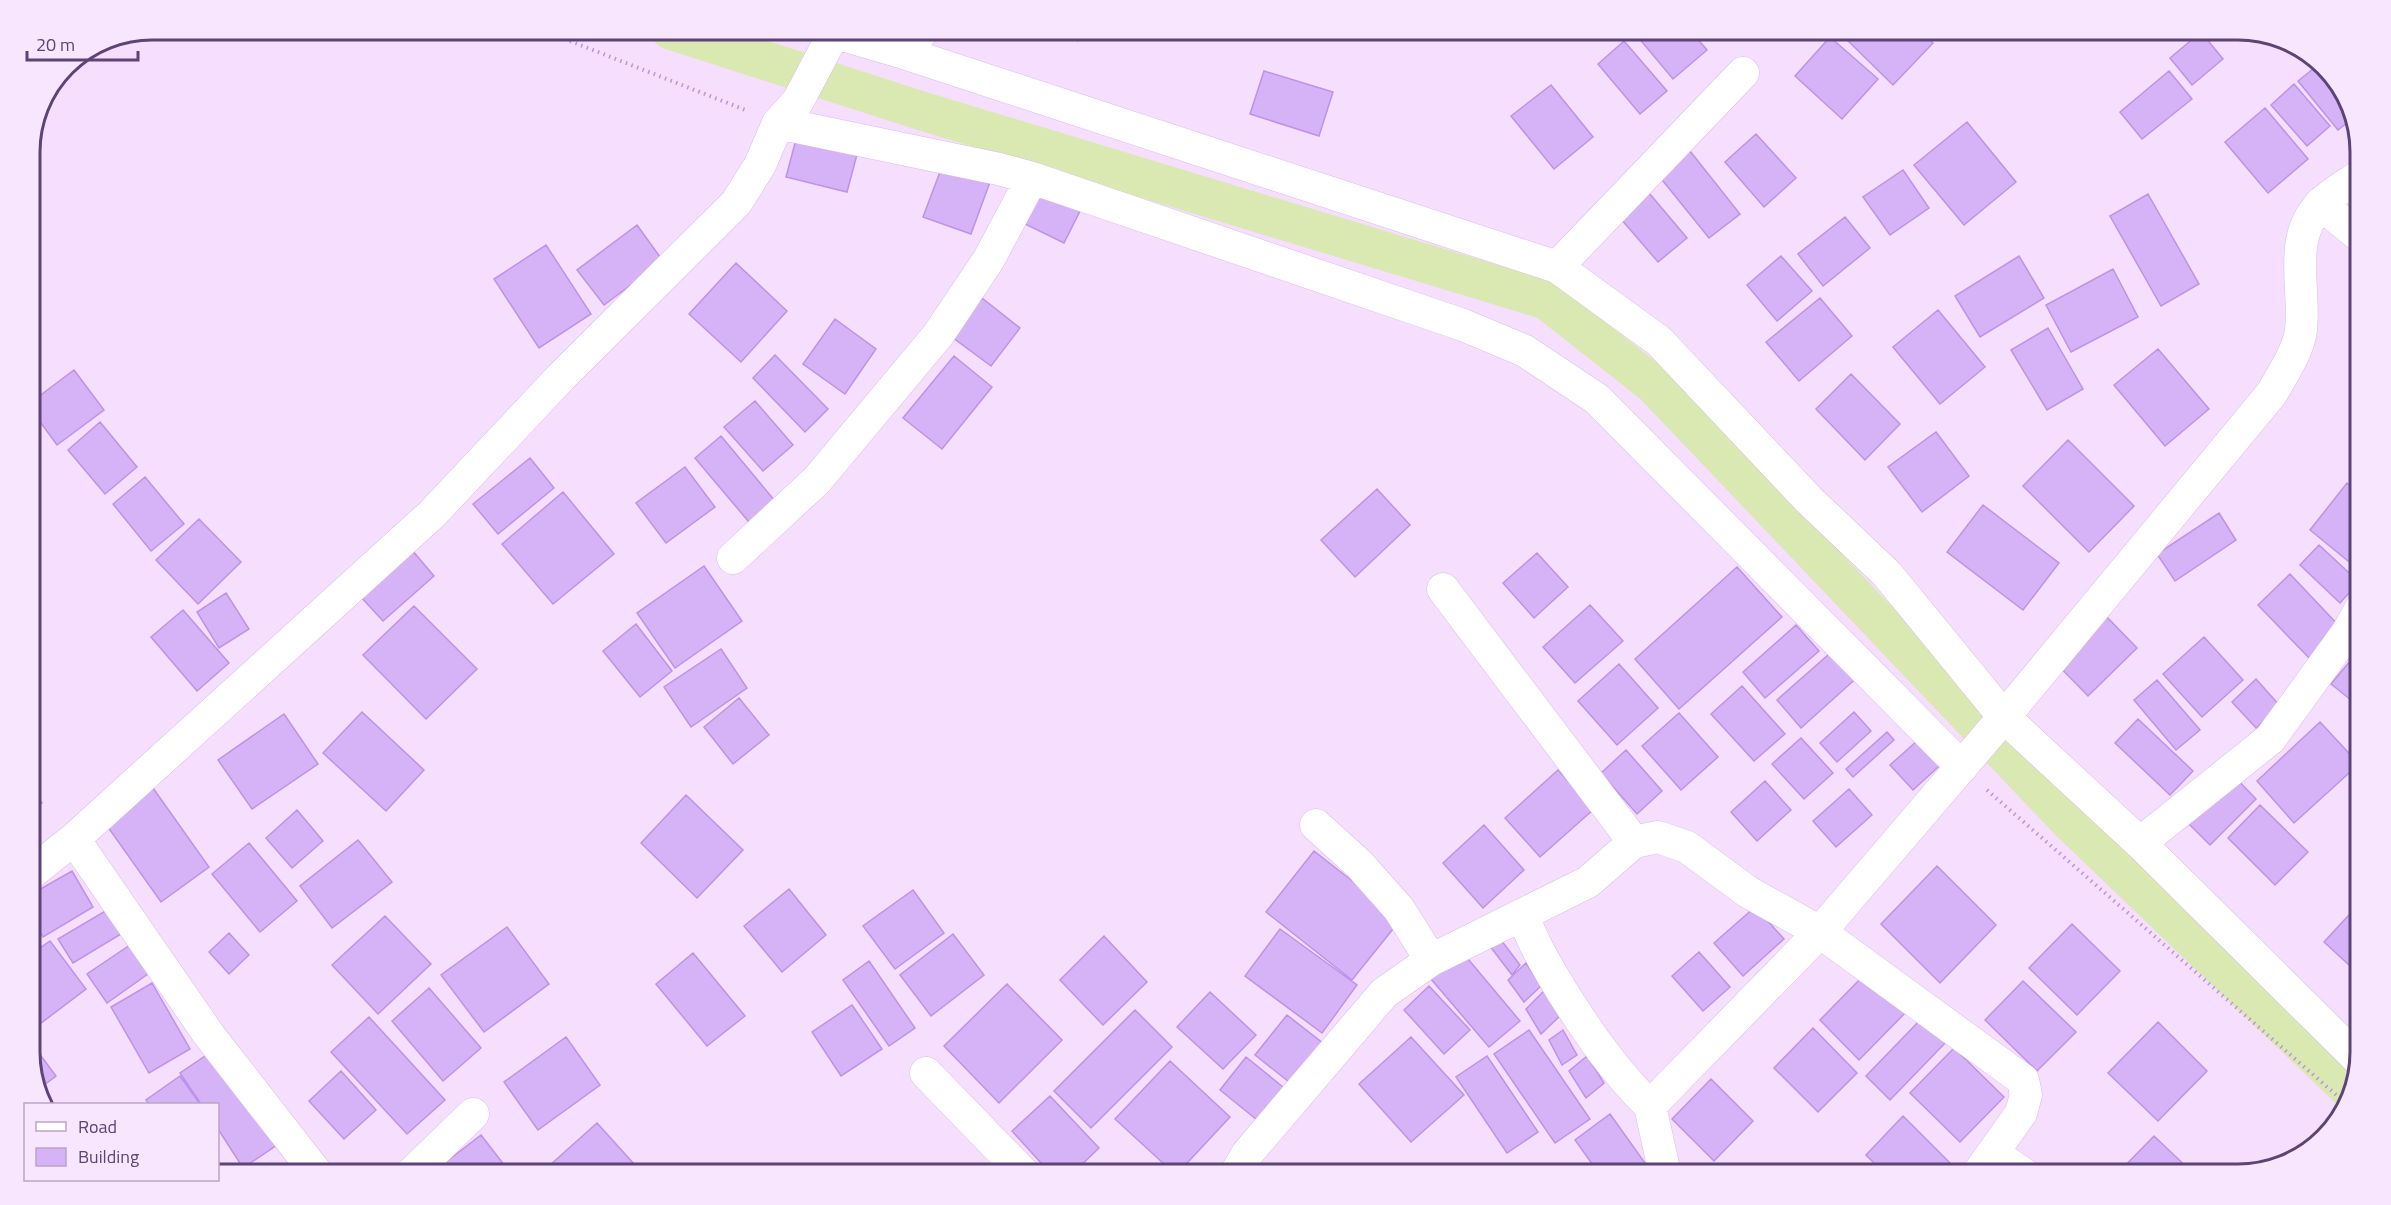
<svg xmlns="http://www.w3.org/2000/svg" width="2391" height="1205" font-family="'Titillium Web',sans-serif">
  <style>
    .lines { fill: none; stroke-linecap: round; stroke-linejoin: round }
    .canal { stroke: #dae9b1; stroke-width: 39 }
    .building { fill: #d6b3f6; stroke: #be91ea; stroke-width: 1.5 }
    .street-casing { stroke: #d7bee8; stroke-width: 33 }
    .path { stroke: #b996db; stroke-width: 4; stroke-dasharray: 1.5 4.5; stroke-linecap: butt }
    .street { stroke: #fff; stroke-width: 32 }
    .rim { fill: none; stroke: #5c4476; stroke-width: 3 }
  </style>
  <rect width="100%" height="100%" fill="#f6defe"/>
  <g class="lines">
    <path class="canal" d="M670,30L922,111L1546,300L1654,385L2071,823L2352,1092"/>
  </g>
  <path class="building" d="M1066,30H1088L1078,41Z
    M1632,30H1690L1707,50L1673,79Z
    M1837,30H1919L1933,43L1893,85Z
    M2201,32L2223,59L2192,85L2170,58Z
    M1830,37L1878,79L1842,119L1795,76Z
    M1624,41L1667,91L1640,114L1598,64Z
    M2318,65L2340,84L2352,119L2338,130L2298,81Z
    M1264,71L1333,92L1319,136L1250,114Z
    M2169,71L2192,99L2142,139L2120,112Z
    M2294,84L2330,126L2307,146L2271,105Z
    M1551,85L1593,137L1554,169L1511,116Z
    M2265,108L2308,159L2268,193L2225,142Z
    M1967,122L2016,182L1964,225L1914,165Z
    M798,132L859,147L847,192L786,177Z
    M1756,134L1796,178L1764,207L1725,162Z
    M1690,151L1740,214L1709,238L1659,176Z
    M943,164L990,182L971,234L923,217Z
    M1903,170L1929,208L1890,235L1863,197Z
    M1045,184L1084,203L1064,243L1025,224Z
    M1644,187L1687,238L1658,262L1615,212Z
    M2148,194L2199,284L2161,306L2110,216Z
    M1845,217L1870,248L1823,286L1798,254Z
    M637,225L663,261L604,305L577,270Z
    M546,245L591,314L539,348L494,279Z
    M1781,256L1812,291L1777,321L1747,285Z
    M2019,256L2044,298L1980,337L1955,296Z
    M736,263L787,311L741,362L689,314Z
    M2113,269L2138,317L2071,352L2046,305Z
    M982,298L1020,328L991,366L952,337Z
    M1820,298L1852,336L1799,381L1766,342Z
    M1938,310L1985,367L1940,404L1893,347Z
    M835,319L876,349L845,394L803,364Z
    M2048,328L2083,389L2047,410L2011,350Z
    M2158,349L2209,409L2165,446L2114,385Z
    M775,355L828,409L805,432L753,378Z
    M954,356L992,387L942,449L903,418Z
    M74,370L104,410L57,445L30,408V403Z
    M1851,374L1900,424L1865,460L1816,409Z
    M755,401L793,445L763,471L724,427Z
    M100,422L137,467L105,494L68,450Z
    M1936,432L1969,476L1922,512L1888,467Z
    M721,436L780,507L754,528L695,458Z
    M2068,440L2134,506L2089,552L2023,486Z
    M530,458L554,488L498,534L473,504Z
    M685,467L715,507L666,543L636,503Z
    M145,477L184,524L151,551L113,504Z
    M2347,483L2361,494L2359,570L2310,530Z
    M1377,489L1410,525L1355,577L1321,540Z
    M563,492L614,554L553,604L502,544Z
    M1983,505L2059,563L2023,610L1947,552Z
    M2219,513L2236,540L2175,581L2157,554Z
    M199,519L241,562L198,604L156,560Z
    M2319,545L2359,582L2340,603L2300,565Z
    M412,550L434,576L383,621L360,596Z
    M1537,553L1568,587L1534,618L1503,583Z
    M704,566L742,621L675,668L637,613Z
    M1737,567L1782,617L1679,709L1635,659Z
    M2290,574L2341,628L2309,658L2258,605Z
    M226,593L249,629L219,648L197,612Z
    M1590,605L1623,641L1575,683L1543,647Z
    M414,606L477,669L426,719L363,655Z
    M183,610L229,663L197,691L151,637Z
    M2102,612L2137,648L2088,696L2053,660Z
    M636,624L672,671L640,697L603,651Z
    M1796,625L1819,651L1765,698L1743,672Z
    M2204,637L2243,680L2202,717L2163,674Z
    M1837,647L1861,674L1801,728L1777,700Z
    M2361,648V708L2331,684Z
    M721,649L747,688L691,727L664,687Z
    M1619,664L1658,708L1617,745L1578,701Z
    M2256,679L2280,706L2256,728L2232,702Z
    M2157,680L2200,730L2176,750L2134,700Z
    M1742,686L1785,734L1754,761L1711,714Z
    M739,698L769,735L733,764L704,727Z
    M362,712L424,770L386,811L323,753Z
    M1854,712L1871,731L1837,762L1820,743Z
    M1679,713L1718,757L1681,790L1642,746Z
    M284,714L318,764L252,809L218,760Z
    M2138,719L2193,771L2170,795L2115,743Z
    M2320,722L2359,764L2294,823L2257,781Z
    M1887,732L1894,740L1853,777L1846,769Z
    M1926,733L1948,758L1913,790L1890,765Z
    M1801,738L1833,773L1804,799L1772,764Z
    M1626,750L1662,791L1637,814L1601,773Z
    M1558,770L1594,809L1540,857L1505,818Z
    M2231,773L2256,799L2210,845L2184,819Z
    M1765,781L1791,810L1757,841L1731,812Z
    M30,788L42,803L30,813Z
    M153,788L209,867L161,902L105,823Z
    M1849,789L1872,815L1836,847L1813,821Z
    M686,795L743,850L697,898L641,843Z
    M2260,805L2308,852L2275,885L2228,838Z
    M297,810L323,841L292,868L266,838Z
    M1484,825L1524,870L1483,908L1443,863Z
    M358,840L392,882L332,928L300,886Z
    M249,843L297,901L260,932L212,874Z
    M1314,851L1401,919L1352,980L1266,912Z
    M1937,866L1996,925L1940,983L1881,924Z
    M72,871L93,907L43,937L30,914V895Z
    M789,889L826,935L782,972L744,926Z
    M913,890L944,933L895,969L863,926Z
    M2361,902V976L2324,942Z
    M112,907L126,931L73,963L58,939Z
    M1755,907L1784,939L1743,976L1714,943Z
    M385,916L431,964L378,1014L332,965Z
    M2072,924L2120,971L2077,1015L2029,968Z
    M507,927L549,984L484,1032L441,975Z
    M1280,929L1357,985L1322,1033L1245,976Z
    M1495,932L1520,965L1512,975L1486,941Z
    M229,933L249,955L229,974L209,952Z
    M953,934L984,975L931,1016L900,975Z
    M1104,936L1147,982L1103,1025L1060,980Z
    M50,941L86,989L32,1030L30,955Z
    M133,943L152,971L107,1003L87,974Z
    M1699,952L1730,987L1703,1011L1672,976Z
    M693,953L745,1016L707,1046L656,984Z
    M1463,953L1520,1021L1489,1047L1431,979Z
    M869,961L915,1028L889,1046L843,980Z
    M1526,963L1541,986L1524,1002L1508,980Z
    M1869,970L1909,1009L1859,1060L1820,1020Z
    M2023,981L2076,1032L2037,1071L1985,1020Z
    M152,983L190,1049L149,1073L111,1007Z
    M1007,984L1062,1040L999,1103L944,1046Z
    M1429,986L1470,1030L1444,1054L1404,1010Z
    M429,988L481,1048L443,1081L392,1021Z
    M1544,991L1560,1016L1541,1034L1526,1009Z
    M1210,992L1256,1035L1223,1069L1177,1027Z
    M852,1005L882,1049L841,1076L812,1032Z
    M1135,1010L1172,1047L1091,1128L1054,1091Z
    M1287,1015L1324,1044L1293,1085L1255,1055Z
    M1924,1016L1948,1040L1890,1100L1866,1076Z
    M369,1017L445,1100L407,1134L331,1052Z
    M2158,1022L2207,1071L2158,1121L2108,1073Z
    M1813,1028L1857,1073L1818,1112L1774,1068Z
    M1529,1030L1590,1119L1555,1143L1494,1054Z
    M1563,1030L1577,1055L1562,1065L1549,1040Z
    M566,1037L600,1085L538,1130L504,1082Z
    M1411,1037L1464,1095L1411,1142L1359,1084Z
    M30,1041L56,1076L40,1088L30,1060Z
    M217,1048L280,1143L243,1168L218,1129V1104H201L180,1073Z
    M1954,1048L2004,1097L1960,1142L1910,1093Z
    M1487,1056L1538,1132L1507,1153L1456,1077Z
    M1587,1056L1604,1083L1586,1098L1569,1071Z
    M1246,1057L1288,1091L1262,1124L1220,1090Z
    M1170,1061L1230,1117L1176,1175L1115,1119Z
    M341,1071L376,1110L344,1139L309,1101Z
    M180,1076L200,1104H149L146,1100Z
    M1711,1079L1753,1121L1714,1161L1672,1119Z
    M1050,1096L1099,1148L1071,1175H1052L1012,1131Z
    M1610,1114L1645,1163L1630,1175H1600L1575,1140Z
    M1903,1116L1958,1171L1954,1175H1886L1866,1155Z
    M597,1123L634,1164L622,1175H539Z
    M481,1135L512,1175H444L438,1168Z
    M2154,1136L2194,1174L2193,1175H2116Z
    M1690,1165L1701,1175H1680Z"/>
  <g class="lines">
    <g class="street-casing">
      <path id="street" d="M825,30L904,53L1557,267L1659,341L1809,500L1887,574L2004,717L2140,843L2359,1060
        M904,53L923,30
        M778,123L999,169L1032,178L1463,325L1525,351L1597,399L1962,767
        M2320,204L2361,237
        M1557,267L1743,73
        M733,558L817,480L938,335L989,259L1032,178
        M1443,589L1634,842
        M1316,825L1360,865L1399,909L1431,960
        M74,839L209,1035L318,1175
        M2140,843L2270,739L2347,633L2361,608
        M30,874L74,839L432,514L561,377L736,203L760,165L778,123L798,101L834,33
        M1523,915C1533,944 1548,968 1563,993C1589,1034 1615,1072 1650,1106
        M926,1073L1025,1175
        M1993,1153L2025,1175
        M410,1175L473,1114
        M1235,1175L1247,1154L1384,993L1431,960L1588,882L1634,842L1658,837L1687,847L1748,892L1820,932L2004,717L2272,393C2283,373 2298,352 2301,330C2306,289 2287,239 2320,205C2331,193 2348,184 2361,175
        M1657,1175L1663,1165L1650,1106L1820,932L2023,1080L2026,1095L2021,1113L1977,1175"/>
    </g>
    <path class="path" d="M542,30L748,111
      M1987,790L2349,1106"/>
    <use href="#street" class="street"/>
  </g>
  <path d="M0 0H2391V1205H0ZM152 40H2238A112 112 0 0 1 2350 152V1052A112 112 0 0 1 2238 1164H152A112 112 0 0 1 40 1052V152A112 112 0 0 1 152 40Z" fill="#f8e6ff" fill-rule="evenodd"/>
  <path class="rim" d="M152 40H2238A112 112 0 0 1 2350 152V1052A112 112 0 0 1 2238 1164H152A112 112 0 0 1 40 1052V152A112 112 0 0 1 152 40Z"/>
  <rect x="24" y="1103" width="195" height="78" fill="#f8e6ff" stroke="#baa5c8" stroke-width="1.5"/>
  <rect x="36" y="1122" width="30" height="9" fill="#ffffff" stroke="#baa5c8" stroke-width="1.5"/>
  <text x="78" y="1133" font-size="18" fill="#5c4476">Road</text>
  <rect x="36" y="1148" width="30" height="18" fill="#d6b3f6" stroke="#baa5c8" stroke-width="1.5"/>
  <text x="78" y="1163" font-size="18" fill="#5c4476">Building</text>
  <path d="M27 51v9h111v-9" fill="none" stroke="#5c4476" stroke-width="3"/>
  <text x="36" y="51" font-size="18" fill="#5c4476" stroke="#f8e6ff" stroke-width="4.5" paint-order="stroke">20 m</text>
</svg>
